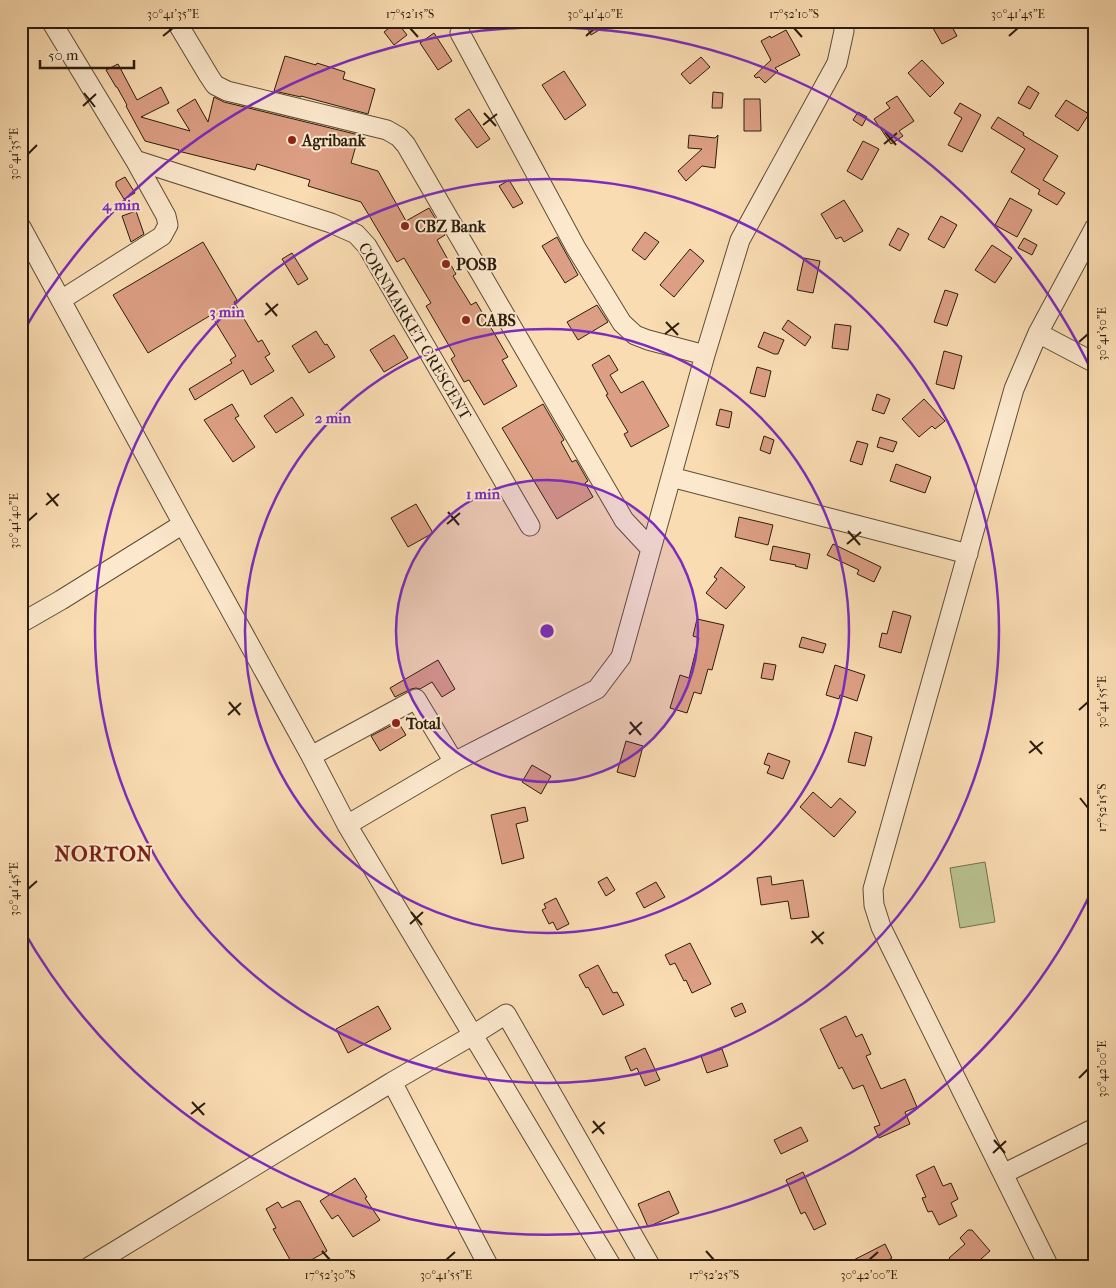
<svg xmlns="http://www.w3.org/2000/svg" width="1116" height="1288" font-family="'IM FELL French Canon',serif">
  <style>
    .green { fill: #b9c290; stroke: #72704e }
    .building { fill: #dc9e84; stroke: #2b1d0c }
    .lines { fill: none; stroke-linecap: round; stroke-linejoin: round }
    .minor-casing { stroke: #5f4d36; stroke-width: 21 }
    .minor { stroke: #fce8cd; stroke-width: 19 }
    .ticks { fill: none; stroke: #2b1d0c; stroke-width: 2 }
    .ring { fill: none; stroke: #7b2cbf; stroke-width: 2.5 }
    .poi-dot { fill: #8f2418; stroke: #fce8cd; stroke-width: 2 }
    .labels { text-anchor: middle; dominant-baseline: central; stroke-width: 4; stroke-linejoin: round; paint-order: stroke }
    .poi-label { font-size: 16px; font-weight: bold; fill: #2b1d0c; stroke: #fce8cd; text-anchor: start }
    .street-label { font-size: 16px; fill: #2b1d0c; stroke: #fce8cd }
    .district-label { font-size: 21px; font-weight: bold; letter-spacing: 1px; fill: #7a1f14; stroke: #fce8cd }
    .centre { fill: #7b2cbf; stroke: #fce8cd; stroke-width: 2.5 }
    .ring-label { font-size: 15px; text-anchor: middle; font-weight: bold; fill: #7b2cbf; stroke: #fce8cd; stroke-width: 4; stroke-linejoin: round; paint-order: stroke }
    .neatline { fill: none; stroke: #2b1d0c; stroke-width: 2 }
    .ticks-label { font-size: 12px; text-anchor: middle; fill: #2b1d0c }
  </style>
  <rect width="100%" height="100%" fill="#fadcb2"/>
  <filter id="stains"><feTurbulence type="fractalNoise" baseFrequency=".004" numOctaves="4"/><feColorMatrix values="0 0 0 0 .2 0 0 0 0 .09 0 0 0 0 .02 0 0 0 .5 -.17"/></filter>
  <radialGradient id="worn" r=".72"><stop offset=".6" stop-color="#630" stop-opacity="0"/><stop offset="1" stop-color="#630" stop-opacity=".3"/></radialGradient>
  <path class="green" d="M985,862L995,922L960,928L950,868Z"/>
  <path class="building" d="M583,21H614L591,35Z
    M929,21H949L957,36L942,44Z
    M397,22L407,35L394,45L384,32Z
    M786,30L800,55L775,68L778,71L765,83L759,77L756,78L754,76L771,60L761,41L770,36L771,38Z
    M434,33L452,61L438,70L420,43Z
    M285,56L316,65L317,63L345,72L343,79L375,89L368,114L301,96V97L274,91Z
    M701,57L710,67L690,84L681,74Z
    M922,60L944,83L930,97L908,73Z
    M118,64L137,100L161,87L169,103L141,117L190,131L177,110L195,99L208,122L214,97L224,102L359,135L351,163L378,171L406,221L429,208L445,235L437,240L456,274L453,276L471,305L476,302L508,357L502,360L517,386L484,405L469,380L464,382L451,359L455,356L426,306L431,303L404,258L397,262L361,202L308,186L310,180L257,164L255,170L178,151L179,150L145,141L126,106L127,105L117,87H116L106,70Z
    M564,71L586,105L565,120L542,85Z
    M1028,86L1039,93L1030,109L1018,103Z
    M713,92L723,93L722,108H712Z
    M897,96L914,121L899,131L903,136L891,144L874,119L890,108L886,103Z
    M744,99H760L761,131H744Z
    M1066,100L1089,114L1078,131L1055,116Z
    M960,103L981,115L962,152L948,145L962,118L954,113Z
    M469,109L490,139L477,148L455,119Z
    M858,112L867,117L862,126L853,120Z
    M998,117L1024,133L1023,135L1058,156L1043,180L1065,193L1057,205L1038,194L1040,190L1011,172L1025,149L991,128Z
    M689,135L715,138L718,135L715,168L702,166L686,181L678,171L702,149L688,148Z
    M863,141L879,149L862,180L847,171Z
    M125,177L135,193L124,199L116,186V182Z
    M509,180L523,203L513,208L499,186Z
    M1010,198L1032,210L1017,237L995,225Z
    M844,200L863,231L844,242L841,237L836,239L821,214Z
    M136,211L144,234L131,242L122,216Z
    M941,216L957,225L944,248L928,239Z
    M898,228L909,234L900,251L889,245Z
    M645,232L659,242L645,260L632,250Z
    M557,237L578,275L565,283L542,246Z
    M1024,238L1037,245L1032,255L1018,248Z
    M203,242L237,300L234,302L258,342L262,340L270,354L265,357L274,371L251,385L243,370L195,400L189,389L232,363L230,360L236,356L211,315L148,353L113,295Z
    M992,245L1012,258L995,283L975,270Z
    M690,249L704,261L674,297L660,285Z
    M292,253L308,279L298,285L282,259Z
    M804,258L820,261L813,293L797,290Z
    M945,290L958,294L947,326L934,322Z
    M597,305L608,322L578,340L567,322Z
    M788,320L811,337L805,346L782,329Z
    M835,324L851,326L848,350L832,348Z
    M316,331L325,345L327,344L335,357L309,373L292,346Z
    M764,332L784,340L778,354H774L758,347Z
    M394,335L408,358L384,372L370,350Z
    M944,351L962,356L954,389L936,384Z
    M609,355L618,370L610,375L621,393L643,381L669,426L631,447L624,434L628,432L606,395L608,394L592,365Z
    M757,367L771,371L765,397L750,393Z
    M877,394L890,399L884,414L872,410Z
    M292,397L304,415L276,433L264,416Z
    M924,399L945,421L935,429L932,426L919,437L902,419Z
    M232,404L239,416L235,418L255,447L233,462L204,420Z
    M543,404L564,440L561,442L572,462L576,460L588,481L585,483L593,497L557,519L502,428Z
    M720,409L732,412L729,428L716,425Z
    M764,436L774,440L770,454L760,450Z
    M880,437L897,442L893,452L877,447Z
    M857,441L868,444L862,465L850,461Z
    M896,464L931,477L925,493L890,481Z
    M416,504L433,533L408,547L391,518Z
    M739,517L773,525L768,545L735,537Z
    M833,544L881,567L874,582L857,574L859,570L827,555Z
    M773,546L810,554L807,569L795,566L796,565L770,560Z
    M721,567L745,587L726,609L706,593L717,579L714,577Z
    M893,611L911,616L901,653L879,647L882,633L887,634Z
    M697,619L724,625L712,670L708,669L701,694L694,692L687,713L670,708L680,675L689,678L699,638L693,636Z
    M802,637L826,644L823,653L799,647Z
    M438,660L455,689L442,697L432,682L420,689L416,688L411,689L395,697L390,688Z
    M764,663L776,665L773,680L761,678Z
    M835,665L865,675L857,701L840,695L839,699L826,695Z
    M398,722L406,735L380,751L371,736Z
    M855,732L872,737L865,766L848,762Z
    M626,741L643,746L635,777L617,772Z
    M768,753L790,761L783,779L767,773L770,766L764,764Z
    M532,765L551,776L541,794L522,782Z
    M813,792L831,808L840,798L856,812L834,837L800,807Z
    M525,807L528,821L516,824L524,858L502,864L491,815Z
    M771,876L772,885L803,880L809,917L791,919L788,901L761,905L757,878Z
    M607,877L615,890L606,896L598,882Z
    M656,882L665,897L644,908L636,893Z
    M556,898L569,924L557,930L553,922L549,924L542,910L546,908L544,904Z
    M690,943L711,984L692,993L686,980L684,981L675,963L670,965L665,955Z
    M598,965L613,993L617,992L624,1005L603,1015L588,987L586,988L579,975Z
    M742,1003L746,1012L735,1017L731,1008Z
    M378,1006L391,1029L348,1053L336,1029Z
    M846,1016L856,1037L862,1034L871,1054L866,1056L881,1089L905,1079L917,1107L905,1112L910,1124L879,1138L874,1127L880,1125L863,1085L853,1089L842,1067L839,1069L820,1029Z
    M645,1048L660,1080L645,1086L637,1068L631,1071L625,1057Z
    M722,1049L728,1066L707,1073L701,1056Z
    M801,1127L808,1141L781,1154L774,1140Z
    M934,1166L943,1186L951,1183L958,1199L951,1203L957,1216L939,1225L932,1211L928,1212L922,1198L926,1197L916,1175Z
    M803,1172L826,1224L814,1230L805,1212L801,1214L786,1180Z
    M355,1178L367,1197L365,1198L380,1220L353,1237L338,1215L332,1219L320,1201Z
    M669,1191L679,1213L648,1227L638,1204Z
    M296,1201H300L327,1251L299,1267H294L273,1229L276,1228L266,1209L278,1202L282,1208Z
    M968,1230H972L990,1251L972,1267H957L949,1258L965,1244L960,1238Z
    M885,1244L892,1258L875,1267H840Z"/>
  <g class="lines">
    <g class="minor-casing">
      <path id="minor" d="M51,21L135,160L331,223L356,234L367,246L530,526
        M176,21L209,76L215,85L227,91L387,130L399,137L406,145L624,520L651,549
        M460,33L576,248L622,323L635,335L648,340L705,355
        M21,227L183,524L311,756L347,825L612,1267
        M61,300L162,236L168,225L166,216L135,160
        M1038,333L1095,363
        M671,477L968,554
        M21,623L61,600L183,524
        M311,756L416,699L454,762
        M347,825L454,762L597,689L621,657L705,355L740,240L837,63L844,31L843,21
        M392,1082L489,1267
        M1003,1174L1095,1128
        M89,1267L392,1082L473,1035L506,1014L651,1267
        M1049,1267L881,927L874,905L873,889L1014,389L1038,333L1095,227"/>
    </g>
    <use href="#minor" class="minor"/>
  </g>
  <path class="ticks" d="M410,28L418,37M794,28L802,37M163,36L173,28M586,36L595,28M1009,36L1018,28M84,93L95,107M83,106L96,94M484,113L496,126M483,125L497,114M885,132L896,145M884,144L897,133M28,154L37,145M266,303L277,316M265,315L278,304M666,322L678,335M665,334L679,323M1079,342L1088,334M47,493L58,506M46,505L59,494M448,512L459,525M28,521L37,513M447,524L460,513M848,531L860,545M847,544L861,532M229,702L240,715M1079,710L1088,702M228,715L241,703M630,722L641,735M629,734L642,722M1030,741L1042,754M1029,753L1043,742M1080,798L1088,808M28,889L37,881M411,912L422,925M410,924L423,912M812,931L823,944M811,943L824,932M1079,1078L1088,1069M192,1102L204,1115M191,1114L205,1103M593,1121L604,1134M592,1133L605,1122M994,1140L1005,1153M993,1153L1006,1141M322,1251L330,1260M706,1251L714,1260M446,1260L455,1252M869,1260L878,1252"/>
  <circle cx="547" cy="631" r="151" fill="#7b2cbf" fill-opacity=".12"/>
  <g class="ring">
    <circle cx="547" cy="631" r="151"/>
    <circle cx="547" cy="631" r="302"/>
    <circle cx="547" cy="631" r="452"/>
    <path d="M1094 886A603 603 0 0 1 22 928M22 334A603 603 0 0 1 1094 376"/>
  </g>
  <g class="poi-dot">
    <circle cx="292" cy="140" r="5"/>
    <circle cx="405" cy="226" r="5"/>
    <circle cx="446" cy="264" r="5"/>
    <circle cx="466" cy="320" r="5"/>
    <circle cx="396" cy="723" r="5"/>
  </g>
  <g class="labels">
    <g class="poi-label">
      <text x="302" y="140">Agribank</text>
      <text x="415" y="226">CBZ Bank</text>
      <text x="456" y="264">POSB</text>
      <text x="476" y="320">CABS</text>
      <text x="406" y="723">Total</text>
    </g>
    <g class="street-label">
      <text transform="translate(415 331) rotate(59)">CORNMARKET CRESCENT</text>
    </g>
    <g class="district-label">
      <text x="104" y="854">NORTON</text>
    </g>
  </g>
  <circle cx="547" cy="631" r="8" class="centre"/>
  <g class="ring-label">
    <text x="121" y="210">4 min</text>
    <text x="227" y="317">3 min</text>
    <text x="333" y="423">2 min</text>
    <text x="483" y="499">1 min</text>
  </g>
  <rect width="1116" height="1288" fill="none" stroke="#fadcb2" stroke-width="55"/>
  <path d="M40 60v8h94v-8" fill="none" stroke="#2b1d0c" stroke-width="2.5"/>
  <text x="48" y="60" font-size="15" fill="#2b1d0c" stroke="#fce8cd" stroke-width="4" paint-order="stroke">50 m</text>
  <rect x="28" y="28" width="1060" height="1232" class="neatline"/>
  <g class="ticks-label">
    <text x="173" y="18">30°41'35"E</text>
    <text x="410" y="18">17°52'15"S</text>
    <text x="595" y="18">30°41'40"E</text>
    <text x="794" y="18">17°52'10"S</text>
    <text x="1018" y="18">30°41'45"E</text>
    <text transform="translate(14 154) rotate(-90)" y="4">30°41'35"E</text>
    <text transform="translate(1102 334) rotate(-90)" y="4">30°41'50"E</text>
    <text transform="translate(14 521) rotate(-90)" y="4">30°41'40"E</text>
    <text transform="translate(1102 702) rotate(-90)" y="4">30°41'55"E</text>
    <text transform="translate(1102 808) rotate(-90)" y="4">17°52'15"S</text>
    <text transform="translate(14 889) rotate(-90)" y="4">30°41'45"E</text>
    <text transform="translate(1102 1069) rotate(-90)" y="4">30°42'00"E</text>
    <text x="330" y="1279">17°52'30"S</text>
    <text x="446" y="1279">30°41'55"E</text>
    <text x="714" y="1279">17°52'25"S</text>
    <text x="869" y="1279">30°42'00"E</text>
  </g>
  <rect width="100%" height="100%" filter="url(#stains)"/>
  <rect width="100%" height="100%" fill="url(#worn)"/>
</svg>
